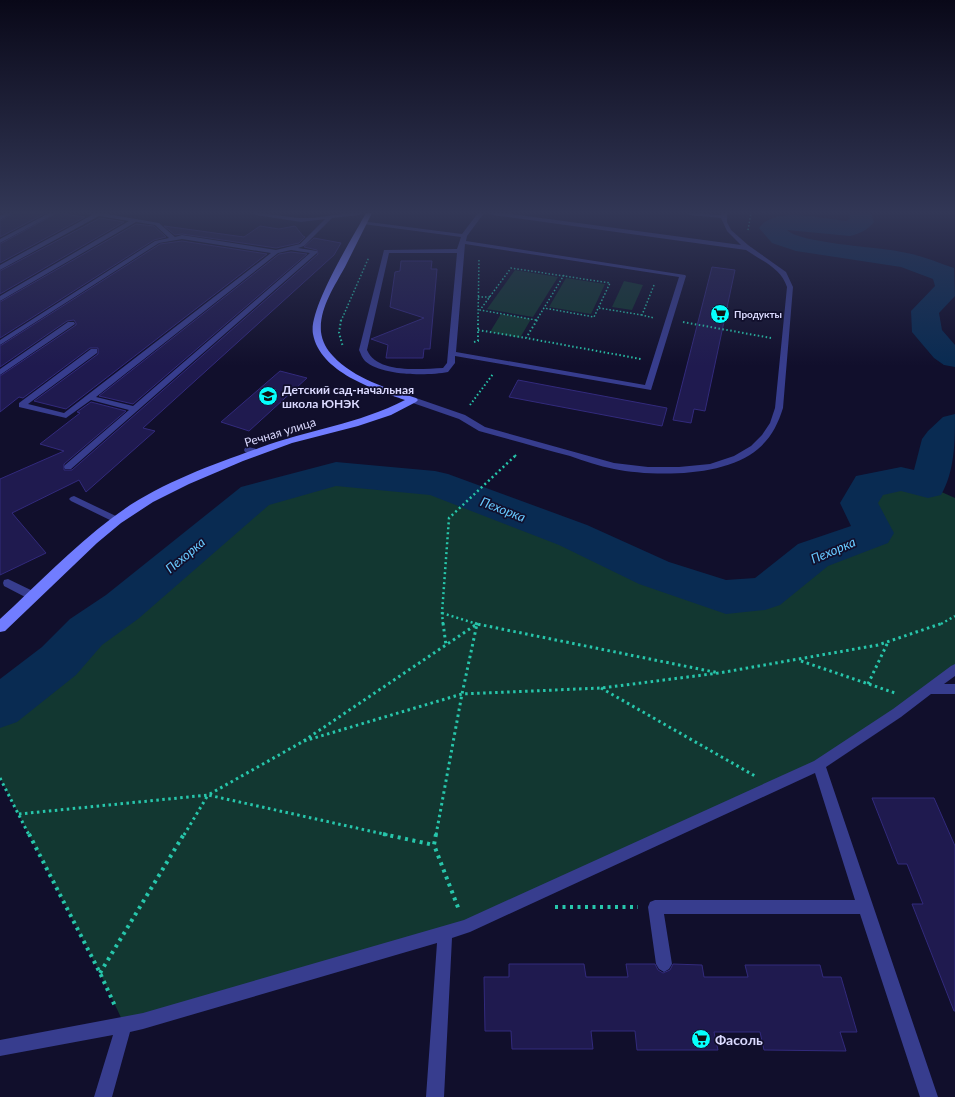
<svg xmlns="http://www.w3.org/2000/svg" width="955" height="1097" font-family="Lato,sans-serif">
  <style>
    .green { fill: #123731 }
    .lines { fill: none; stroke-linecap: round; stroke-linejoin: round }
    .river { fill: #092b52; fill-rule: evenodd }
    .building { fill: #1f1a4f; stroke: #322a7c }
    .path-far4 { stroke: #27c6ab; stroke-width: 1.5; stroke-dasharray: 1.5 2; stroke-linecap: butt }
    .path-far3 { stroke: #27c6ab; stroke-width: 2; stroke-dasharray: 1.5 2.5; stroke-linecap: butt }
    .path-far2 { stroke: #27c6ab; stroke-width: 2.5; stroke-dasharray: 2 3; stroke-linecap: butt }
    .path-far1 { stroke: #27c6ab; stroke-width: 3; stroke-dasharray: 2.5 3.5; stroke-linecap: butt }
    .path { stroke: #27c6ab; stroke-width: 4; stroke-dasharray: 3 4.5; stroke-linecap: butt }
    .lane { fill: #373d8e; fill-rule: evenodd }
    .secondary { fill: #717dff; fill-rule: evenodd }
    .labels { text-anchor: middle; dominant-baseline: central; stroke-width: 3.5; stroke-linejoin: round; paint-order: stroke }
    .far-poi-label { font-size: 10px; font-weight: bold; fill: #dbdaff; stroke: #110f2c; text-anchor: start }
    .poi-label { font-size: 12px; font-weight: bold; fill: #dbdaff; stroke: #110f2c; text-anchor: start }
    .street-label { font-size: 12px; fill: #dbdaff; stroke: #110f2c }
    .water-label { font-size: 13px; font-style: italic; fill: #68caff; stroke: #110f2c }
    .near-poi-label { font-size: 14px; font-weight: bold; fill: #dbdaff; stroke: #110f2c; text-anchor: start }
  </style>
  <rect width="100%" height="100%" fill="#110f2c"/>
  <path class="green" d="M515,270L558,277L533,317L487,309Z
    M566,278L605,284L591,314L549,307Z
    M624,281L643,285L632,310L612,307Z
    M501,314L531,319L520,338L490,332Z
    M336,474L435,483L573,535L654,573L726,597L765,593L813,555L874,533L859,503L869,485L901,479L928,486L955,498V669L819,765L465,927L124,1024L100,973L0,778V707L59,661L86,632L122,607L255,496Z"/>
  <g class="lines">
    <path class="river" d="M849,213H871L874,222C868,230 859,234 850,236L787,230C801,244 884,247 907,253C923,256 939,263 954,268L955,296L939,313L942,330L955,345V367L944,365L934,358L917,338L912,332L911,311L935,286L933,279L901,267L796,251L772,243L759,228C774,206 823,219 846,221L850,219Z
      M955,414C955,441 955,471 941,495L928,498L901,491L883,495L878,503L894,533L888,543L828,566L780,605L765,610L726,614L639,584L559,545L430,495L336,486L269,505L138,619L102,645L76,675L17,722L0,728V679L42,647L70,619L106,595L241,487L336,462L435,471L448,474L587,525L669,562L726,580L755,578L798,544L851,526L840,503L856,476L901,467L914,470L922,439L928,431L943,417Z"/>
  </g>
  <path class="building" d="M14,213H46L0,237V221Z
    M57,213L85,217L0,263V244Z
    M100,218L124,222L0,294V271Z
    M136,224L154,226L166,237L154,240L0,338V302Z
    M164,226L244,237L260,226L279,229L295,226L303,236L305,237L299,243L276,248L182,234L175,235Z
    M314,238L341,243L334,255L143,428L155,431L86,492L79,480L12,513L46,553L0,575V479L64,451L40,444L80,413L77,412L91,402L126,411L64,464V470H72L318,254L317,250L304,247Z
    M182,241L267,254L66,409L34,401L98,354V348H90L23,398L19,397L0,412V376L76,325V323L74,320L67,321L0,367V346L160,244Z
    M291,252L307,254L133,404L99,396L279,254Z
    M401,261H432L431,269H437L430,349H424L423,358H386L388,345L371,339L424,318L390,307L395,272L400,271Z
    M712,267L735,270L705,411L694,409L691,423L673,420Z
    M280,371L307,378L249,431L221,422Z
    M518,380L555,387L667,408L662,426L509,397Z
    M872,798H934L955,846V1011H954L912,904H923L907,864H898Z
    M509,964H584L586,977H628L626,964H655L658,970L663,973L670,970L673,964L702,965L704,977H748L745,965H820L823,977H841L857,1032H840L846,1051L764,1050L760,1032H714L718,1050H637L635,1031H591L593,1049H512L511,1031H485L484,977H509Z"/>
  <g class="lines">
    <path class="path-far4" d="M748,230L751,213
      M654,285L642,315L654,318
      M478,297H490
      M599,308L642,315
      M536,320L480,310L511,268L610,283L594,317L544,308
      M341,321L369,257
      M478,321L479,258
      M536,321L564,275"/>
    <path class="path-far3" d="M341,320L339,333L343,347
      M537,320L526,338L641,359
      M683,322L771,338
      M478,330L526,338
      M474,342L478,341V320
      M470,405L493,374
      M515,456L517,454"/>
    <path class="path-far2" d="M442,613L477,624
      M443,624L442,613L449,518L516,455
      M476,624H479
      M941,624L955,616"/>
    <path class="path-far1" d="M443,623L446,645
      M801,661L895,693
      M868,684L888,642
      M601,688L755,776
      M304,741L462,694L601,688L719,673L878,645L943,623
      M0,778L29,835
      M19,814L208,795L302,742L477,624L719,673
      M184,835L208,795L388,835
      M436,835L462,694L477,624L475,623"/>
    <path class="path" d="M29,834L100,973L115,1006
      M383,834L434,845
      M436,834L434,845L459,910
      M555,907H638
      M100,973L184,834"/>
    <path class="lane" d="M6,213H13L0,220V216Z
      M49,213H56L0,243V239Z
      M89,213H101L159,223L175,237L182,235L276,250L300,244L325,219L301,222L256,215L253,213C269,213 284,217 300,218C319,219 341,212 362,213L359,215L332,218L304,246L298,248L317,251V253L71,469H65L64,467L65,465L129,410L91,400L66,418L19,407V403L91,349H97V353L28,404L64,413L271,253L182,239L159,243L0,345V340L155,241L169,238L155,225L136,222L0,301V296L129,221L99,216L0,270V265L92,215ZM291,250L310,253L133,406L96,397L278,253Z
      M478,213H484L467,236L466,241L685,275L686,276L651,390L455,356V363L448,372C427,376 382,376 365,361C362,358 361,354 359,350L384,250L457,249L461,237L363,224L361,223V221L462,234ZM465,244L679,277L645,385L456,352ZM389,253H457L447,363L443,368C421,369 377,374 367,350Z
      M490,213H504L741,245L727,231L721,218L690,215L687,213L721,215V213H727V222L731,230L748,245L786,272L793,287L783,408C778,424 771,438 758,449C726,477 654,477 614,469C599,466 584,461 570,456C540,448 509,439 479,431L459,419L410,402V398H416L465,415L485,427L614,463L648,467H679L710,464L734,456L751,446L762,435L770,423L775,408L787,287C781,268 762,261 746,250L493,215Z
      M68,322H74L75,324L0,375V369Z
      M248,447L261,450L262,452L258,455L245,452L244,450L245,448Z
      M74,496L120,518L122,520L120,522H114L71,501L69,499L71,497Z
      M8,579L37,593L38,596L37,599H29L4,586L3,583L4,580Z
      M955,664V676L944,684H955V694H931L901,717L826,767L938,1097H920L860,914H664L672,964L669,969L664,972L659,969L656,964L648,907L650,902L655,900H855L815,773L470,932L452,938L444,1097H426L437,943L143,1029L130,1032L112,1097H94L113,1035L0,1056V1040L143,1013L464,920L814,761L893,709L951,666Z"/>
    <path class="secondary" d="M366,213H372C363,231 354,249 345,267C334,287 319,309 321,332C322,341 327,350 333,356C354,379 388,388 416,398L418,400L416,402L391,415L358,426L292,443L243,461L189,484L153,502L121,523L97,543L5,631L0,632V619C37,585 72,548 112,518C155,485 209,466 259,448C307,430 359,424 405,400C373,389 320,372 313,334C308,309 353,237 366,213Z"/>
  </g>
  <linearGradient id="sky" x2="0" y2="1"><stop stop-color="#090818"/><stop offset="0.58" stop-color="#323756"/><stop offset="1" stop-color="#323756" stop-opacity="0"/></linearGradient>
  <rect width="955" height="366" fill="url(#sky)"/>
  <defs>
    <g id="supermarket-disc" transform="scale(1)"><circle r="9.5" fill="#06fffd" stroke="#110f2c"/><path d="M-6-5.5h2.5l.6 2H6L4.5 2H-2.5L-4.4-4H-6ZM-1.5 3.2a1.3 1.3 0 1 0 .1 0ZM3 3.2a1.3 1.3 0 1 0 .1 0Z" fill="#111"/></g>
    <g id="school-disc" transform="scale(1)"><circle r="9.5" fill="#06fffd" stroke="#110f2c"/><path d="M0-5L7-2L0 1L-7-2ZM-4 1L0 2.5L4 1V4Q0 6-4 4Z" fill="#111"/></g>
  </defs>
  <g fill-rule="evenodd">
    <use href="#supermarket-disc" x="720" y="314"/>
    <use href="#school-disc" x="268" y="396"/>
    <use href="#supermarket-disc" x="701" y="1039"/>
  </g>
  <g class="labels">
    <g class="far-poi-label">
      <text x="734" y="314">Продукты</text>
    </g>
    <g class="poi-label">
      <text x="282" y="389">Детский сад-начальная<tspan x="282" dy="14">школа ЮНЭК</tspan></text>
    </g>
    <g class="street-label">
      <text transform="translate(280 432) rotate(-17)">Речная улица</text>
    </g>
    <g class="water-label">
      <text transform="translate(503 509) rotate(21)">Пехорка</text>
      <text transform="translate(833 550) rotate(-23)">Пехорка</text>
      <text transform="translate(185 555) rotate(-40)">Пехорка</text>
    </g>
    <g class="near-poi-label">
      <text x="715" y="1039">Фасоль</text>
    </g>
  </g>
</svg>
